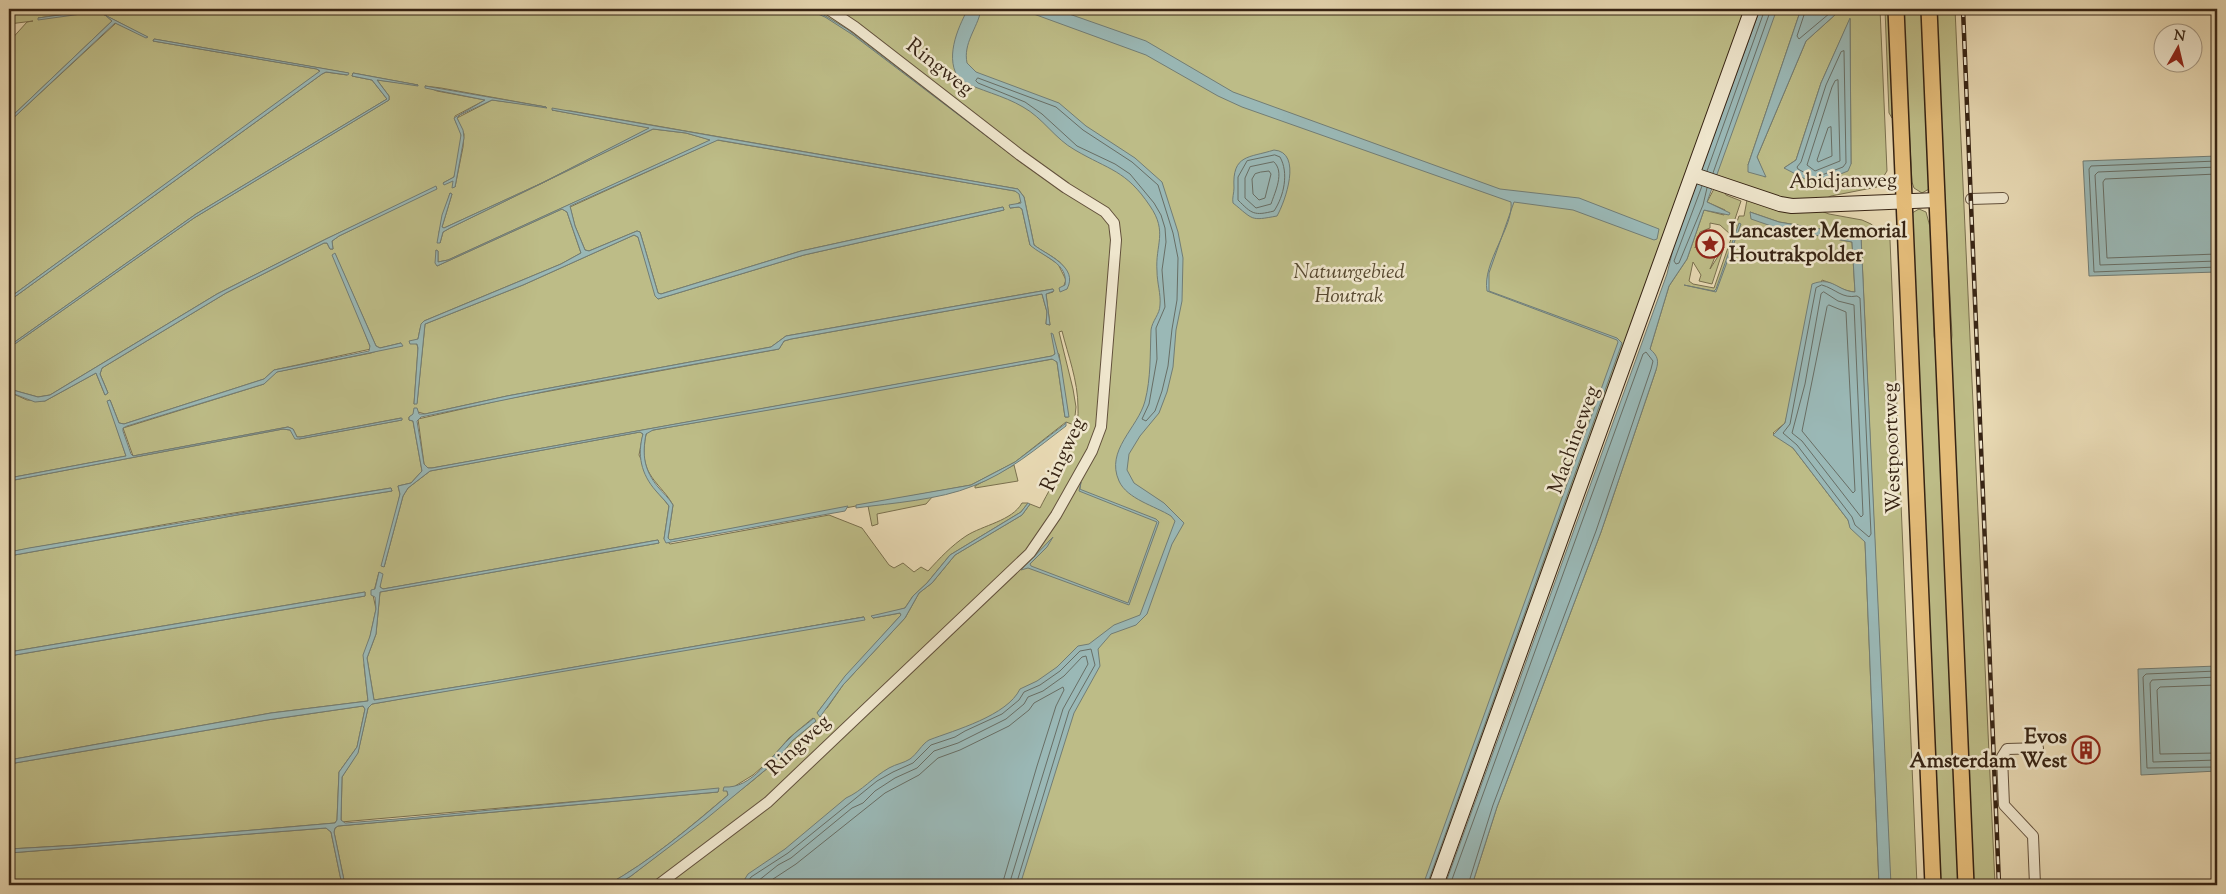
<svg xmlns="http://www.w3.org/2000/svg" width="2226" height="894" font-family="'Sorts Mill Goudy',serif">
  <style>
    .green { fill: #bdbc87; stroke: #7a704e; fill-rule: evenodd }
    .water { fill: #9ab8b6; stroke: #727d75 }
    .lines { fill: none; stroke-linecap: round; stroke-linejoin: round }
    .shore { stroke: #686e65; stroke-width: 1 }
    .street-casing { stroke: #63513c; stroke-width: 12 }
    .secondary-casing { stroke: #372414; stroke-width: 16 }
    .primary-casing { stroke: #372414; stroke-width: 18 }
    .street { stroke: #efe6cd; stroke-width: 10 }
    .secondary { stroke: #efe6cd; stroke-width: 14 }
    .primary { stroke: #e4bc79; stroke-width: 15 }
    .rail-casing { stroke: #372414; stroke-width: 4.5 }
    .rail { stroke: #efe6cd; stroke-width: 2.5; stroke-dasharray: 8; stroke-linecap: butt }
    .labels { text-anchor: middle; dominant-baseline: central; stroke-width: 5; stroke-linejoin: round; paint-order: stroke }
    .street-label { font-size: 21px; fill: #372414; stroke: #efe6cd }
    .poi-label { font-size: 21px; font-weight: bold; fill: #372414; stroke: #efe6cd; text-anchor: start }
    .park-label { font-size: 21px; font-style: italic; fill: #584a31; stroke: #efe6cd }
  </style>
  <rect width="100%" height="100%" fill="#e7d8b2"/>
  <filter id="stains"><feTurbulence type="fractalNoise" baseFrequency=".004" numOctaves="4"/><feColorMatrix values="0 0 0 0 .2 0 0 0 0 .09 0 0 0 0 .02 0 0 0 .5 -.17"/></filter>
  <radialGradient id="worn" r=".72"><stop offset=".6" stop-color="#630" stop-opacity="0"/><stop offset="1" stop-color="#630" stop-opacity=".3"/></radialGradient>
  <path class="green" d="M9,9H1747L1432,885H616L631,876L751,782L775,762L792,741L816,721L813,718L789,738L769,761L753,775L727,791L728,795C691,826 650,862 607,885H345L334,832L335,828L338,826L718,792V789L341,822L342,777L358,752L368,708L372,704L864,617L494,681L374,700L367,658L376,634L380,592L659,543L658,540L383,589L380,587L379,572L373,595L376,609L364,665L368,701L271,713L9,760V656L365,596V592L9,652V556L237,515L392,491L391,488L190,520L9,552V481L283,429L290,430L299,439L402,420L401,418L301,437H297L293,429L288,427L133,456L123,428L264,384L276,372L371,353L401,343L380,348L376,346L335,254L371,349L274,370L264,379L124,424L119,423L110,400L108,401L126,456L9,478V392L27,400L45,401L96,373L105,395L108,393L100,374L102,368L226,293L324,243H327L330,249H333L332,241L339,236L437,188L436,187L326,239L217,294L50,395L38,397L9,389V348L194,218L389,100V96L377,80L418,85L353,73L352,76L372,80L387,99L196,214L9,346V301L322,74L326,72L347,75L348,73L154,39L153,41L317,69L320,72L9,298V122L116,23L147,37L95,10L38,18L96,12L104,14L112,21L9,119V42L27,22L33,21L9,24ZM425,86L441,88L546,107L492,100L457,118L464,134L463,147L455,187L453,180L443,183L454,177C457,164 463,147 461,134C460,126 454,124 455,116L485,100L437,91ZM552,110L571,111L1018,189L1024,197L1034,245C1051,258 1073,262 1067,289L1063,288L1066,280L1058,264L1030,245L1022,209L1019,207L1010,208L1022,201L1019,193L1015,191L717,140L570,207L575,226L585,250L589,251L637,231L640,232L658,293L661,294L801,251L1003,207L1004,210L804,255L658,299L638,237L634,235L523,285L425,324L417,403L414,404L418,349L417,344L413,343L418,339L420,329L424,321L561,264L581,253L567,212L562,209L437,266L436,250L438,251V262L448,260L711,140L686,133L653,129L450,228L443,232L440,243L439,232L450,193L452,194L442,227L444,228L542,183L650,128ZM1053,289V292L1046,294L1050,325L1046,324L1047,312L1042,294L791,339L784,341L779,349L506,399L418,419L424,464L428,468H432L1010,364L1052,356L1055,354V351L1059,354L1068,417H1065L1057,362L1053,359L648,431C644,437 645,444 644,450C643,477 662,485 673,505L668,538L670,540L971,485L1015,462L1066,422L1074,425L1076,407L1073,389L1059,332L1062,331C1068,355 1078,381 1078,407C1080,442 1055,478 1040,508L1030,504L1022,515L955,555L932,583L919,593L905,618L843,685L827,708L817,713L845,677L901,615L900,613L873,618L905,608L913,596L927,583L950,555L1021,512L1028,503H1022C1012,521 983,525 966,536C951,546 940,558 928,571L921,567L914,572L903,563L894,568L889,565L862,528L829,515L670,544L664,539L669,506L656,490L639,455L643,434L640,432L430,471L408,488L403,496L384,567L400,494L398,486L411,483L422,471L413,421L409,420V417L418,412L425,414L507,396L771,347L786,336Z
    M1754,9H1801L1748,165L1765,177L1757,157L1806,41L1836,14V9H1880L1887,171L1877,187L1831,196L1823,200L1788,201L1699,169ZM1850,19L1851,164L1784,168L1796,160L1821,83Z
    M1885,9H1891L1893,71L1892,118L1889,113Z
    M1900,9H1925L1931,182L1929,189L1922,193L1914,188L1912,182L1908,110L1902,71Z
    M1935,9H1955L1995,885H1973L1949,370L1952,335Z
    M1715,187L1723,189L1726,195L1741,201L1730,234L1720,225L1710,223V228L1700,232L1695,248L1701,236L1710,233V238L1705,241L1704,246L1707,249L1715,250L1717,252L1710,269L1724,247L1712,284L1699,281L1701,275L1693,262L1689,281L1693,284L1714,288L1739,216H1744L1747,200L1816,209L1829,214L1862,220L1871,224L1890,240L1917,885H1890L1861,236L1779,222L1750,212L1777,228L1852,242L1855,292C1842,291 1835,284 1822,280L1785,423L1773,433L1793,448L1848,520L1851,528L1865,541L1879,885H1472L1497,807L1601,532L1656,370L1650,349L1669,286L1687,259L1704,210L1724,215L1725,210L1707,202Z
    M1919,209L1926,212L1930,227L1934,336L1940,371L1962,885H1937L1910,220L1912,213Z
    M1014,465L1018,481L975,488V486Z
    M933,496L926,504L877,514L878,524L872,526L868,506Z
    M363,706L365,709L357,747L339,772L337,820L335,823L79,845L9,849V764L267,720Z
    M326,828L331,832L342,885H9V853Z"/>
  <path class="water" d="M806,9H814L847,29L1022,163L853,35L825,17Z
    M968,9L981,10C977,29 963,43 967,63L976,72L1059,103L1086,126L1135,158L1162,182L1178,232L1183,258L1182,301L1176,330L1173,367L1167,392L1159,413L1140,436L1129,454L1127,470L1134,483L1164,503L1184,523L1172,544L1147,614L1136,625L1111,634L1098,649L1100,666L1074,713L1020,885H741L748,874L785,849L846,798C862,791 873,777 889,768C896,764 904,763 910,759C917,754 922,744 929,740C955,730 1007,716 1020,689L1037,681L1057,667L1078,646L1089,644L1114,625L1140,615L1175,521L1171,516C1155,506 1127,499 1119,481C1105,450 1138,428 1145,401C1151,378 1150,354 1151,330C1152,321 1160,314 1160,305C1161,294 1157,283 1157,271C1155,245 1168,232 1150,206C1126,170 1109,170 1075,150C1055,139 1043,118 1023,107C1003,95 980,91 960,80C944,60 957,29 968,9Z
    M1020,9H1055L1146,41L1233,92L1500,189L1579,198L1659,229L1657,239L1654,240L1573,210L1514,202L1489,273V291L1617,338L1622,343L1427,885H1423L1618,342L1617,340L1487,291C1482,262 1514,227 1511,202L1242,107L1218,96L1146,55Z
    M1760,9H1777L1707,202L1730,213L1729,215L1704,210L1687,259L1669,286L1650,349C1658,356 1659,361 1656,370L1601,532L1497,807L1472,885H1445L1667,274L1674,245Z
    M1801,9H1836V14L1806,41L1757,157L1766,177L1748,172V165Z
    M95,10L148,37L146,38L115,23L9,122V119L112,21L104,14L96,12L38,20V18Z
    M1850,18L1851,164L1848,171L1823,181L1813,183L1784,168L1796,160L1821,83Z
    M154,39L349,73L348,75L326,72L322,74L9,301V298L320,71L317,69L153,41Z
    M353,73L418,85V86L377,80L389,96V100L194,218L9,348V346L196,214L387,99L372,80L352,76Z
    M425,86L546,107L547,108L492,100L460,115L457,118L463,130L464,138L455,187L452,188L453,181L444,185L443,183L454,177L461,135L454,118L485,100L425,88Z
    M552,108L1018,189L1024,197L1034,245C1047,255 1079,267 1067,289L1060,292L1059,288L1065,285C1069,263 1043,257 1030,245L1022,209L1019,207L1010,208L1009,205L1021,203L1019,194L1015,191L718,140L570,206L575,226L585,250L589,251L637,231L640,232L658,293L661,294L801,251L1003,207L1004,210L804,255L658,299L655,296L638,237L634,235L523,285L425,324L417,404H414L418,348L417,344H410L409,341L418,339L421,324L424,321L561,264L581,253L567,212L562,209L437,266L435,263L436,250L438,251V262L448,260L710,140L686,133L653,129L450,228L443,232L440,243H437L442,215L450,193L452,194L442,227L444,228L542,183L649,128L552,110Z
    M1274,150C1303,152 1285,202 1277,216C1250,221 1254,220 1233,203C1232,198 1234,193 1234,188C1232,154 1249,158 1274,150Z
    M2217,156V272L2089,276L2083,161Z
    M436,186L437,189L339,236L332,241L333,249H330L327,243H324L226,293L102,368L100,374L108,393L105,395L96,373L45,401L35,402L9,392V389L38,397L50,395L217,294L326,239Z
    M1750,212L1779,222L1861,236L1891,885H1879L1865,542L1850,528L1848,520L1793,448L1773,435L1785,423L1812,284C1833,276 1837,291 1855,292L1852,242L1777,228L1751,219Z
    M1739,223L1741,224L1716,292L1684,285L1714,291L1716,289Z
    M335,253L376,346L380,348L401,343L403,346L277,372L264,384L127,426L123,428V431L131,454L133,456L288,427L293,429L297,437H301L402,418V420L299,439H295L290,430L283,429L9,481V478L126,456L107,401L110,400L119,423L124,424L264,379L274,370L369,351L370,346L332,255Z
    M1053,289L1054,291L1046,294L1050,325L1046,324L1047,312L1042,294L791,339L784,341L779,349L567,387L421,417L417,421L424,464L428,468H432L1052,356L1055,354L1051,333L1053,334L1061,365L1069,417H1065L1057,362L1052,359L839,398L653,430L646,434C642,455 644,470 658,487C663,493 669,498 673,505L668,538L670,540L848,506L845,511L666,543L664,539L669,506C665,500 660,496 656,491C641,474 637,455 643,434L640,432L430,471L408,488L403,496L384,567L381,566L400,494L398,486L411,483L422,471L413,421L409,420V417L413,414L414,408H417L419,414H425L507,396L771,347L786,336Z
    M1066,422V426C1037,448 1008,473 973,486C939,500 892,503 856,508V505L971,485L1015,462L1065,424Z
    M1081,482L1080,489L1082,490L1156,519L1159,522L1129,605L1028,568L1021,570L1053,537L1047,547L1030,564L1031,566L1128,603L1157,522L1079,491Z
    M391,488L392,491L237,515L9,556V552L29,548Z
    M1028,503L1030,504L1022,515L955,555L932,583L919,593L905,618L843,685L820,717L817,713L845,676L901,615L900,613L873,618L871,616L905,608L913,596L927,583L950,555L1021,512Z
    M658,540L659,543L380,592L376,634L367,658L374,700L494,681L864,617L865,620L372,704L368,708L358,753L342,777L341,820L345,823L397,819L719,788L718,792L338,826L335,828L334,832L345,885H342L331,832L326,828L9,853V849L79,845L335,823L337,820L339,772L357,747L365,709L363,706L267,720L9,764V760L271,713L368,701L363,655L370,636L376,609L375,597L371,595V590L375,589L379,572L383,574L380,587L383,589Z
    M365,592V596L9,656V652Z
    M2217,666V771L2141,775L2138,669Z
    M814,718L816,721L792,741L775,762L706,819L631,876L616,885H607C649,862 692,826 728,795L727,791H723L724,787C752,789 771,756 789,739C796,731 806,725 814,718Z"/>
  <g class="lines">
    <path class="shore" d="M1806,9L1797,36L1799,39L1830,13L1831,9
      M1844,51L1846,163L1843,167L1814,178L1798,169L1797,167L1801,162L1826,85L1841,52Z
      M978,78L1056,107L1083,130L1132,162L1158,185L1173,233L1178,258L1177,300L1172,329L1168,366L1162,391L1155,411L1146,421L1142,419L1149,404L1157,359L1156,328L1165,307L1162,270L1166,242L1165,228L1161,215L1154,203L1130,174L1115,164L1077,146L1042,114L1025,102L978,83L976,81Z
      M1838,80L1840,161L1815,171L1807,165L1832,87L1835,81Z
      M1831,127L1832,156L1818,162L1817,160L1828,128Z
      M1275,155L1280,157C1289,173 1284,196 1274,211C1254,216 1252,214 1238,200V177L1247,161Z
      M2217,161L2091,166L2089,169L2094,272L2217,267
      M1274,162C1285,172 1275,192 1271,204L1256,208L1245,198V178L1250,167Z
      M2217,167L2098,172L2095,175L2100,265L2217,261
      M1707,171L1765,9
      M1261,172L1269,171L1271,174L1265,198L1259,200L1253,194L1252,179L1255,174Z
      M1713,173L1771,9
      M2217,174L2105,179L2103,182L2107,258L2217,254
      M1702,186L1674,261L1676,264L1679,263L1703,205L1707,188
      M1822,285C1836,289 1842,299 1857,296L1860,298L1871,534L1869,537L1855,525L1852,517L1797,445L1783,433L1790,424L1816,288Z
      M1824,292L1838,301L1854,305L1863,515L1861,517L1802,441L1792,433L1805,384L1821,294Z
      M1829,305L1846,312L1855,491L1853,493L1802,431L1827,307Z
      M2217,671L2146,674L2143,677L2147,768L2217,767
      M2217,677L2152,680L2150,683L2153,762L2217,760
      M2217,685L2160,687L2157,690L2160,754L2217,753
      M746,885L751,877L788,853L877,781L893,772L913,763L931,745L955,737L965,731L1002,714L1019,700L1024,692L1040,685L1060,671L1080,651L1091,649L1095,665L1069,711L1016,885
      M753,885L778,865L791,858L852,808L863,803L875,791L895,778L917,768L934,751L958,743L1006,719L1024,704L1028,697L1043,691L1064,676L1082,657L1086,656L1088,664L1063,709L1009,885
      M764,885L796,864L885,793L919,775L938,758L960,750L1009,726L1029,710L1034,703L1063,687L1064,690L1056,706L1037,766L1002,885
      M1450,885L1643,354L1646,352L1653,361L1651,369L1596,531L1493,805L1468,885"/>
    <g class="street-casing">
      <path id="street" d="M1971,199L2003,198
        M658,885L768,802L1030,553L1056,515L1092,451L1101,427L1116,240L1114,223L1105,212L1066,188L1020,155L855,27L828,9
        M2035,885L2033,836L2004,805L2002,757L2007,749L2038,748"/>
    </g>
    <g class="secondary-casing">
      <path id="secondary" d="M1694,175L1780,204L1792,206L1937,200
        M1436,885L1752,9"/>
    </g>
    <g class="primary-casing">
      <path id="primary" d="M1896,9L1933,885
        M1929,9L1966,885"/>
    </g>
    <use href="#street" class="street"/>
    <use href="#secondary" class="secondary"/>
    <use href="#primary" class="primary"/>
    <g class="rail-casing">
      <path id="rail" d="M1963,9L1999,885"/>
    </g>
    <use href="#rail" class="rail"/>
  </g>
  <defs>
    <g id="sight-ring" transform="scale(1.4375)"><circle r="9.5" fill="#efe6cd" stroke="#8f2418" stroke-width="1.5"/><path d="M0-6L1.8-2.2L6-1.7L2.9 1.2L3.7 5.4L0 3.3L-3.7 5.4L-2.9 1.2L-6-1.7L-1.8-2.2Z" fill="#8f2418"/></g>
    <g id="building-ring" transform="scale(1.4375)"><circle r="9.5" fill="#efe6cd" stroke="#8f2418" stroke-width="1.5"/><path d="M-4-6H4V6H1V3H-1V6H-4ZM-2.5-4.3h1.7v1.8h-1.7ZM.8-4.3h1.7v1.8H.8ZM-2.5-1h1.7V.8h-1.7ZM.8-1h1.7V.8H.8Z" fill="#8f2418"/></g>
  </defs>
  <g fill-rule="evenodd">
    <use href="#sight-ring" x="1710" y="244"/>
    <use href="#building-ring" x="2086" y="750"/>
  </g>
  <g class="labels">
    <g class="street-label">
      <text transform="translate(939 68) rotate(38)">Ringweg</text>
      <text transform="translate(1843 182) rotate(-1)">Abidjanweg</text>
      <text transform="translate(1575 440) rotate(-70)">Machineweg</text>
      <text transform="translate(1893 448) rotate(-92)">Westpoortweg</text>
      <text transform="translate(1064 455) rotate(-65)">Ringweg</text>
      <text transform="translate(799 746) rotate(-43)">Ringweg</text>
    </g>
    <g class="poi-label">
      <text x="1729" y="232">Lancaster Memorial<tspan x="1729" dy="24">Houtrakpolder</tspan></text>
      <text x="2067" y="738" text-anchor="end">Evos<tspan x="2067" dy="24">Amsterdam West</tspan></text>
    </g>
    <g class="park-label">
      <text x="1349" y="273">Natuurgebied<tspan x="1349" dy="24">Houtrak</tspan></text>
    </g>
  </g>
  <rect width="2226" height="894" fill="none" stroke="#e7d8b2" stroke-width="30"/>
  <rect x="10" y="10" width="2206" height="874" fill="none" stroke="#372414" stroke-width="2.5"/>
  <rect x="15" y="15" width="2196" height="864" fill="none" stroke="#372414"/>
  <g transform="translate(2178 48) rotate(8)"><circle r="24" fill="#efe6cd" stroke="#a59883"/>
  <path d="M0-4L9 19L0 12L-9 19Z" fill="#8f2418"/>
  <text y="-8" font-size="14" font-weight="bold" text-anchor="middle" fill="#372414">N</text>
  </g>
  <rect width="100%" height="100%" filter="url(#stains)"/>
  <rect width="100%" height="100%" fill="url(#worn)"/>
</svg>
